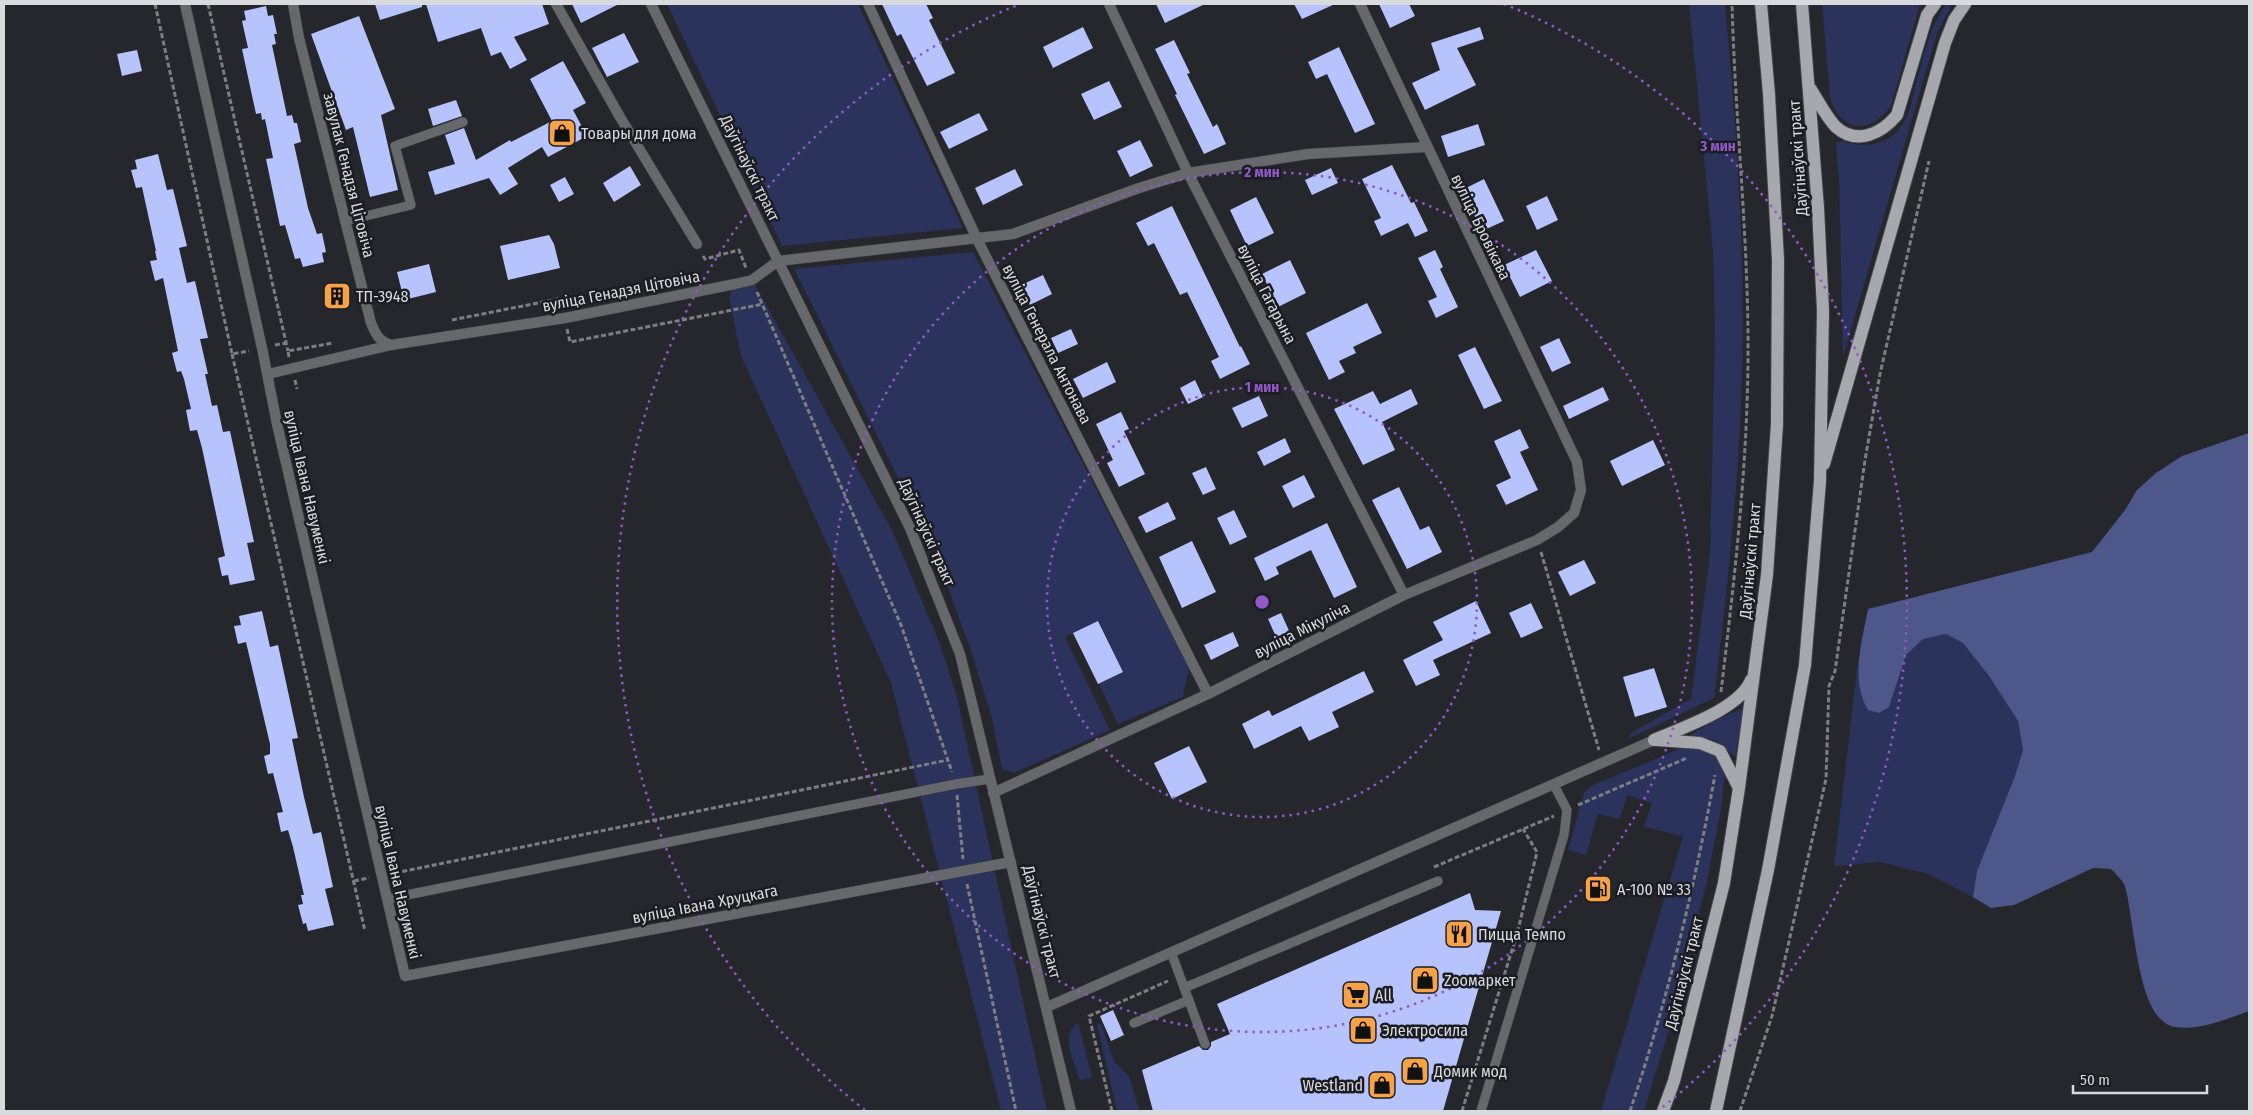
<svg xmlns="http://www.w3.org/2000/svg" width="2253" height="1115" font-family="'Fira Sans Condensed',sans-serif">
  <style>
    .green { fill: #2b325b }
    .forest { fill: #4e578a }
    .building { fill: #b6c3fd }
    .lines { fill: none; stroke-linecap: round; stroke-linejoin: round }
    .lane-casing { stroke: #434448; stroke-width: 10 }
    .street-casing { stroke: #434448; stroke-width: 11 }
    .primary-casing { stroke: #434448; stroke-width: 14 }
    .path { stroke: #7d7e82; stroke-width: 3; stroke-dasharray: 5 2.5; stroke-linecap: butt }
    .lane { stroke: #67686b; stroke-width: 9 }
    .street { stroke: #67686b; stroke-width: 10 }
    .primary { stroke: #a7a8ae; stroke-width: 12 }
    .ring { fill: none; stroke: #9258c6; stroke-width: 2.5; stroke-dasharray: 2.5 5 }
    .labels { text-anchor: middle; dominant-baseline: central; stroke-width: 5; stroke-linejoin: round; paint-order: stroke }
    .poi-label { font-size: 16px; fill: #d9dadd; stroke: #1c1d23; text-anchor: start }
    .street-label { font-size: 16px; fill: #d9dadd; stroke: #1c1d23 }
    .centre { fill: #9258c6; stroke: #1c1d23; stroke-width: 2.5 }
    .ring-label { font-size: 15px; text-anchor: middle; font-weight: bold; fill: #9258c6; stroke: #1c1d23; stroke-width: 5; stroke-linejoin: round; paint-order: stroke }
  </style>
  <rect width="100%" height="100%" fill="#26272c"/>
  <path class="green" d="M667,4H858L963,228L782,246Z
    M1689,4H1725C1737,136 1747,271 1741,404C1737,503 1726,601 1714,698L1630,738L1629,734L1691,699L1710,554L1715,328L1713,251Z
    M1822,4H1920L1891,106C1870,135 1840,133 1830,97Z
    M1946,4H1952L1937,33L1843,357L1839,179L1836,143L1842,141C1867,149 1892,145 1905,120C1910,111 1912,100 1914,91C1923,61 1928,29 1946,4Z
    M973,252L1189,668L1183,697L1118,724L1099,684L1123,672L1099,621L1065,637L1110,730L1014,773L1002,769L992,718L971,651L935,552L794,269Z
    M752,280L892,530L939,641L957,697L1047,1111H1001L891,683L741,356L729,298L735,284Z
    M1946,634L1963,643L1989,676L2018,721L2023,750L2015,776L1977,871L1973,897L1928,874L1880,862L1834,866L1858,660L1862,699L1889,707L1906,655L1923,639Z
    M1744,708L1735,757C1720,741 1712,737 1690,735L1718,719Z
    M1694,745L1719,755L1725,772L1721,809L1707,881L1672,1020L1644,1111H1601L1683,836L1644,827L1652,803L1627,795L1620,819L1598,814L1586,855L1568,850L1584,793L1591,786L1686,746Z
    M1078,1022L1092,1078L1080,1080C1074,1061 1060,1036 1078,1022Z
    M1097,1024H1101L1114,1061L1130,1078L1139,1111H1117Z"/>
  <path class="forest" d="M2249,433V1011C2226,1019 2200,1031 2175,1027C2135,1021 2135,913 2124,884C2121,879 2115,873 2111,869L2093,868L2014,905L1991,908L1973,897L1977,871L2015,776L2023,750L2018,721L1989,676L1963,643L1946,634L1923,639L1906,655L1889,707L1879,713L1868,710C1850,680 1862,641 1868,609L2092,552L2125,510L2137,490L2156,473L2182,456Z"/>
  <path class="building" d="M375,4H422V7L380,20Z
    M426,4H542L549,24L514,37L527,60L510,69L501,52L491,56L481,28L438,42Z
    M572,4H619L581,23Z
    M882,4H926L933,18L929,20L955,73L927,86L901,34L897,36Z
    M1156,4H1205L1165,23Z
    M1294,4H1335L1302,19Z
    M1379,4H1409L1415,16L1390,28Z
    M266,6L268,16L273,15L277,34H274L276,44L272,45L287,116L292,115L294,123H297L301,142L294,144L308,208L317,234L322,233L326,252L322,253L324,262L303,267L300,258L295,259L285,225L280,226L266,159L273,158L265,119L262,120L261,113L256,114L242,49L248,48L242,21L246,20L244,11Z
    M359,16L395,109L381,115L398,190L370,197L353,127L346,130L311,34Z
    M1083,27L1093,48L1053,68L1043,47Z
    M1480,27L1484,39L1457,48L1476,85L1425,110L1412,83L1440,70L1431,43Z
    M624,33L639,62L607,77L592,48Z
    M1174,40L1190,73L1187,74L1213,127L1217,124L1226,144L1204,154L1175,95L1177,94L1155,49Z
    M1339,47L1375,124L1355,133L1327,74L1316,79L1308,62Z
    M137,50L142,71L122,76L117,54Z
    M563,61L586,103L573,110L587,136L548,157L542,147L508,168L518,184L500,195L489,178L435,195L428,172L455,164L445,135L464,128L476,160L510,140L511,142L552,121L530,79Z
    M1109,81L1122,107L1094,120L1081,94Z
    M456,100L462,116L433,126L428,109Z
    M979,113L988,130L949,149L940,132Z
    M1478,124L1485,145L1448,157L1441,136Z
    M1140,140L1153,166L1130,177L1117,151Z
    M158,154L167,190L173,189L187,246L179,248L187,283L195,281L208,338L200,339L208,374H205L212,406L217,405L223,432L230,431L254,542L247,543L255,580L230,585L228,575L222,576L218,558L225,556L202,448L197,430L190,431L186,410L191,409L184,379L181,371L177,372L172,353L178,351L163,278L155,281L150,261L157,260L155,251H156L142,187L136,188L131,170L137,169L135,160Z
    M1392,165L1411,203L1414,202L1428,231L1415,237L1408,223L1381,236L1374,221L1381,218L1362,179Z
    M630,166L641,185L614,202L603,183Z
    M1331,168L1338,183L1312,195L1305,180Z
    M1015,169L1023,185L983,205L975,188Z
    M565,177L574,194L559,202L550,185Z
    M1484,179L1504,221L1482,231L1462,190Z
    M1547,196L1558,220L1537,230L1526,206Z
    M1256,197L1274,233L1247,246L1230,210Z
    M1172,206L1240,347L1241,346L1250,364L1220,379L1211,361L1219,357L1187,292L1180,295L1154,243L1148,246L1136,223Z
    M549,235L554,244L560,268L508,280L500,246Z
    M1435,250L1443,267L1440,269L1458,307L1436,318L1428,301L1437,297L1418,258Z
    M1536,250L1552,281L1520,297L1504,265Z
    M1290,260L1306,293L1278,307L1262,274Z
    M429,264L436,292L404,300L397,272Z
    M1043,275L1052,294L1030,305L1021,285Z
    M1367,303L1382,333L1353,347L1356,353L1339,361L1345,372L1329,380L1306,333Z
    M1071,329L1078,344L1058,353L1051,338Z
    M1559,338L1571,363L1552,372L1540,347Z
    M1475,347L1502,401L1484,409L1458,355Z
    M1107,362L1116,382L1083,398L1073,379Z
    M1195,380L1203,397L1188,404L1180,388Z
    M1603,387L1609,400L1569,419L1563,406Z
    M1411,389L1418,404L1382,422L1395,450L1363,465L1334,409L1373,391L1380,404Z
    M1259,396L1268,416L1242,428L1232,408Z
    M1121,412L1129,429L1124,431L1145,474L1119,487L1107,463L1113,460L1096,424Z
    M1520,429L1529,448L1520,452L1538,490L1506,505L1496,485L1511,478L1494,441Z
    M1285,438L1291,452L1264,466L1257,452Z
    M1653,440L1665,465L1622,486L1610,461Z
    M1206,467L1216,489L1203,495L1192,473Z
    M1304,475L1315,497L1293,508L1282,486Z
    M1399,487L1420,530L1429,526L1442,552L1407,569L1372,500Z
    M1168,502L1176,519L1146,533L1138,517Z
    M1234,510L1247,537L1230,545L1217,518Z
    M1327,523L1357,587L1334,598L1311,550L1276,567L1279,574L1265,581L1254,558Z
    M1192,541L1216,592L1182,608L1159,557Z
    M1584,560L1596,583L1570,596L1558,572Z
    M1476,601L1491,633L1433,660L1440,675L1416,686L1403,660L1443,640L1433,622Z
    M1531,603L1543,628L1521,638L1509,613Z
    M262,611L270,647L278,645L298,738L292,739L304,797L313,834L321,832L333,887L325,889L334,925L308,931L306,923L303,924L298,905L303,904L301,895H304L293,847L288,830L281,832L277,813L283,812L273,773L268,774L264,756L270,754V744L246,642L238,644L234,626L241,625L239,616Z
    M1281,613L1291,635L1278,641L1268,619Z
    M1098,621L1123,672L1098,684L1073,633Z
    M1233,632L1239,646L1211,660L1204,645Z
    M1654,668L1667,707L1635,717L1623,677Z
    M1364,671L1374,692L1332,712L1339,727L1309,741L1301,726L1254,749L1242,724L1269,710L1272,716Z
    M1189,746L1207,782L1172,799L1154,763Z
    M1470,893L1475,910L1501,911L1443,1111H1153L1142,1070L1199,1046L1203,1050H1208L1211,1046V1042L1230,1034L1217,1004Z
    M1113,1010L1124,1035L1111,1041L1100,1016Z"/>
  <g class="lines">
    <g class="lane-casing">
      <path id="lane" d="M345,221L411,205L395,146L463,122
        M387,899L956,784L990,779
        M1171,952L1205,1044
        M1184,988L1438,881
        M1134,1023L1189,1000
        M1481,1111L1564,835L1567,810L1554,785"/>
    </g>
    <g class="street-casing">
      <path id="street" d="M185,4L262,348L277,424L405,976L1011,862
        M293,4L299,38L371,323C376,335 379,341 391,345
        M556,4L620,117L697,244
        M651,4L910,528L960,654L1071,1111
        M868,4L977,239L1208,694
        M1109,4L1188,173L1404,595
        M268,374L391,345L565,318L735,284L752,280L778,261L1013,234L1139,188L1188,173L1308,154L1426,147
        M993,793L1208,694L1404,595L1537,540L1558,527L1574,513L1581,490L1577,462L1360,4
        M1047,1007L1654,740"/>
    </g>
    <g class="primary-casing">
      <path id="primary" d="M1810,88C1818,100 1826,117 1836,127C1857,146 1882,133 1897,115L1927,15L1935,4
        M1824,464L1945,43L1954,20L1965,4
        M1654,740C1681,728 1740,709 1751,680
        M1657,740L1700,743L1720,751L1739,788
        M1663,1111L1674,1081L1724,883L1739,788L1767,575L1777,424L1778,260L1769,94L1761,4
        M1716,1111L1768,870L1805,665L1820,481L1823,311L1818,208L1802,4"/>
    </g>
    <path class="path" d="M155,4L232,354L249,351
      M208,4L288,351
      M703,256L705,259L739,250L746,268
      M757,292L901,625L952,772
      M452,320L558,299L561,307
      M567,329L570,342L763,304
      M275,345L286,343
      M232,354L365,931
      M289,357L288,351L333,343
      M295,380L297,389
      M1541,552L1599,750
      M1721,692C1735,574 1749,455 1748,335C1747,224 1735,114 1732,4
      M957,795L963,859
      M1578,805L1687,758
      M1434,867L1554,816
      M395,873L948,760
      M354,881L369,878
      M967,884L1016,1111
      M1112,1111L1089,1016L1168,981
      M1462,1111L1517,934L1537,852L1523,829
      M1630,1111C1667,1002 1694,889 1715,775
      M1740,1111L1772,1016L1826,779L1829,686L1835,671L1865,460L1880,374L1929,161"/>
    <use href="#lane" class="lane"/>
    <use href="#street" class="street"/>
    <use href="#primary" class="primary"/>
  </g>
  <g class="ring">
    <circle cx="1262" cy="602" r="215"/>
    <circle cx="1262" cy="602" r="430"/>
    <path d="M865 1110A645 645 0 0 1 1020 4M1504 4A645 645 0 0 1 1659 1110"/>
  </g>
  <defs>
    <g id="shop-square" transform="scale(1.4375)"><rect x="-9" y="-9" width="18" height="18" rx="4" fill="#f6a247" stroke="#1c1d23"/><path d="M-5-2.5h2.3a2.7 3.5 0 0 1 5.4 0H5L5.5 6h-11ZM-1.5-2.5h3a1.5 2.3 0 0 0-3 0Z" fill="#111"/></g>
    <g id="building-square" transform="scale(1.4375)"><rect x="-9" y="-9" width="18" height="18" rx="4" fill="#f6a247" stroke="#1c1d23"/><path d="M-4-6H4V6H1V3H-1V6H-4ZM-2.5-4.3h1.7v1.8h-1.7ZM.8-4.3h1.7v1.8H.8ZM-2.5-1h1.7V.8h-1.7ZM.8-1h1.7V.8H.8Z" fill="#111"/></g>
    <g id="fuel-square" transform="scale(1.4375)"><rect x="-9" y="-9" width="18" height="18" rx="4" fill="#f6a247" stroke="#1c1d23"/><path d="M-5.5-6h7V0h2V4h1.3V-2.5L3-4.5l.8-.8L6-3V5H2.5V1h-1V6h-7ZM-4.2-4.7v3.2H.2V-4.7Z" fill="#111"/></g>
    <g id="restaurant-square" transform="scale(1.4375)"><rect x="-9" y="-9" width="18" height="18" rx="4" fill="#f6a247" stroke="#1c1d23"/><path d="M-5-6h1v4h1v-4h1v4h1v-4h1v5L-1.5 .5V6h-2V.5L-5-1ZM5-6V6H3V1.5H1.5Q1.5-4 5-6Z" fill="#111"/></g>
    <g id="supermarket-square" transform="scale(1.4375)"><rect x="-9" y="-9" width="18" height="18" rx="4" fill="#f6a247" stroke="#1c1d23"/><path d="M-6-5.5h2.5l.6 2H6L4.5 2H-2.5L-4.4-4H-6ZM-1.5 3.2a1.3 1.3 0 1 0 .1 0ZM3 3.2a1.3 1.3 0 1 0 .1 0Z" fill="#111"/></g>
  </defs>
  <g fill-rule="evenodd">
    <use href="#shop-square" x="562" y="133"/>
    <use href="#building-square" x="337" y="296"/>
    <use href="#fuel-square" x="1598" y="889"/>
    <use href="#restaurant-square" x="1459" y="934"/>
    <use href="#shop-square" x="1425" y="980"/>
    <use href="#supermarket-square" x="1356" y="995"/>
    <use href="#shop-square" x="1363" y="1030"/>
    <use href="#shop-square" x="1415" y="1071"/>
    <use href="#shop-square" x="1382" y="1085"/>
  </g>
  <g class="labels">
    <g class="poi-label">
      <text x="581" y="133">Товары для дома</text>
      <text x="356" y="296">ТП-3948</text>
      <text x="1617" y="889">А-100 № 33</text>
      <text x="1478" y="934">Пицца Темпо</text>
      <text x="1444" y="980">Zooмаркет</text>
      <text x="1375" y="995">All</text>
      <text x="1382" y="1030">Электросила</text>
      <text x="1434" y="1071">Домик мод</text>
      <text x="1363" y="1085" text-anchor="end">Westland</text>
    </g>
    <g class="street-label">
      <text transform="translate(1798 158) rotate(-94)">Даўгінаўскі тракт</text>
      <text transform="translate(750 168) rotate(64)">Даўгінаўскі тракт</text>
      <text transform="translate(349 175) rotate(76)">завулак Генадзя Цітовіча</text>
      <text transform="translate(1481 227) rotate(64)">вуліца Бровікава</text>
      <text transform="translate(621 291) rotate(-11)">вуліца Генадзя Цітовіча</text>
      <text transform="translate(1267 294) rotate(63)">вуліца Гагарына</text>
      <text transform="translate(1047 344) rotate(63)">вуліца Генерала Антонава</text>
      <text transform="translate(307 487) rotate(77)">вуліца Івана Навуменкі</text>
      <text transform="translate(927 532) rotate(66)">Даўгінаўскі тракт</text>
      <text transform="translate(1750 561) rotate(-85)">Даўгінаўскі тракт</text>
      <text transform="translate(1302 630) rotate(-27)">вуліца Мікуліча</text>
      <text transform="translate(398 882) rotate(77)">вуліца Івана Навуменкі</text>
      <text transform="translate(705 904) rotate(-11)">вуліца Івана Хруцкага</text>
      <text transform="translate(1042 922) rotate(76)">Даўгінаўскі тракт</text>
      <text transform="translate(1684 973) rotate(-76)">Даўгінаўскі тракт</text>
    </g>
  </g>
  <circle cx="1262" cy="602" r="8" class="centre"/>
  <g class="ring-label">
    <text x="1718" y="151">3 мин</text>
    <text x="1262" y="177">2 мин</text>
    <text x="1262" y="392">1 мин</text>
  </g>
  <rect width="2253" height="1115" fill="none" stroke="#d9dadd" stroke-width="10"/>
  <path d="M2073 1085v8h134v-8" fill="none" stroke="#d9dadd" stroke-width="2.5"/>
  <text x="2080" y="1085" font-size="15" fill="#d9dadd" stroke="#1c1d23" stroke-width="4" paint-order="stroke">50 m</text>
</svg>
